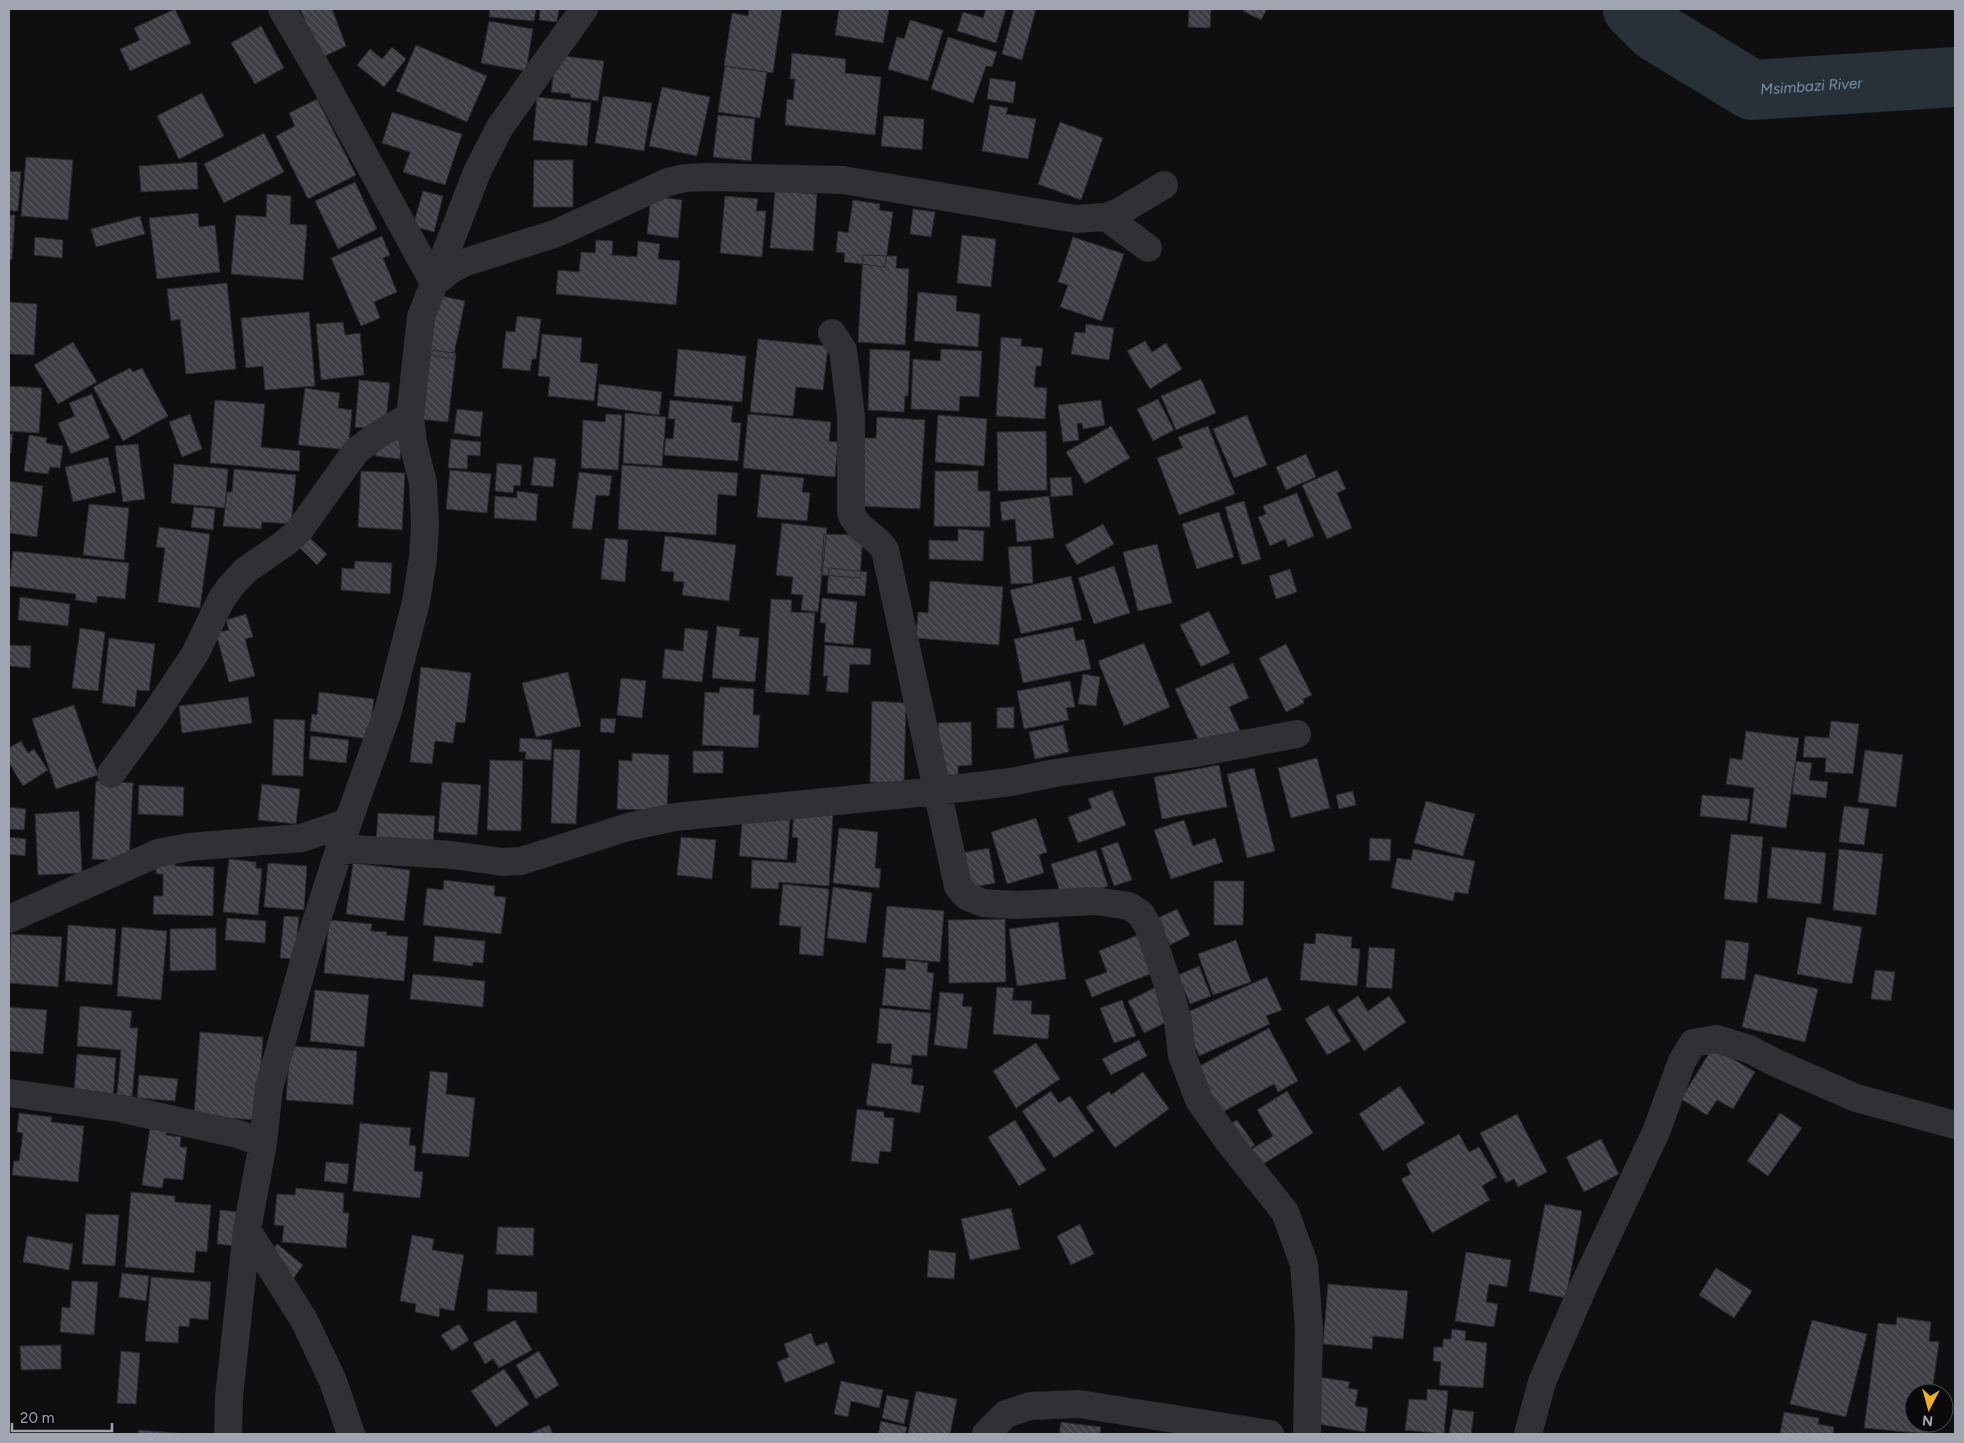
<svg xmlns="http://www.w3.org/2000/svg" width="1964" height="1443" font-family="Figtree,sans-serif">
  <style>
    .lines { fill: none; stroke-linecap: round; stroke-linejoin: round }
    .river { stroke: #293138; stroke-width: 60 }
    .building { fill: url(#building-back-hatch); stroke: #29292d }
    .street { stroke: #303135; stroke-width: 28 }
    .labels { text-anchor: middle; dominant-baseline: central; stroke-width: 4; stroke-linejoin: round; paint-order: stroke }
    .water-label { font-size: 15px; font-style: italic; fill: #7893ac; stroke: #0a0a0c }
  </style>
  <defs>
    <pattern id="building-back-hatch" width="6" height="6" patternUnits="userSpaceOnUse" patternTransform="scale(1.25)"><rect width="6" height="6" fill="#3e3f44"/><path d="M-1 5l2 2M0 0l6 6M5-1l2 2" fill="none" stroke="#57585d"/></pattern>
  </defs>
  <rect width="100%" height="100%" fill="#0f0f11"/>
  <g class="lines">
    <path class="river" id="s1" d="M1633,9L1655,31L1752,90L1955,77"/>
  </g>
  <path class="building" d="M175,9L191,43L130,71L120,49L140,40L134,28Z
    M300,9H332L346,46L321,58Z
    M490,9H536L534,21L489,17Z
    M540,9H559L557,22L539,20Z
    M749,9H782L773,73L724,66L732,13L748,16Z
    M839,9H889L883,43L835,35Z
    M986,9H1006L996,43L957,31L963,12L983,18Z
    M1014,9H1036L1022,60L1002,54Z
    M1189,9H1211L1210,28L1188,27Z
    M1244,9H1267L1261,20L1243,11Z
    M910,20L943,30L928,81L888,69L897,37L904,39Z
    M489,21L533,29L526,71L481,63Z
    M261,26L284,68L255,84L231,43Z
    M948,37L997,52L992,67L986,66L973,103L931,89Z
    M416,45L487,76L467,122L396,91Z
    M392,47L406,59L384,87L357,65L370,49L382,59Z
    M792,53L846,59L845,73L881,77L875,135L785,125L787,99L793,100L795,79H790Z
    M556,55L604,61L598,101L570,97L571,94L551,92Z
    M725,66L767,72L760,118L718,112Z
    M990,78L1016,82L1013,103L987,99Z
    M662,87L710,97L697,156L649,146Z
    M202,93L224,136L179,159L157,116Z
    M603,96L652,103L644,151L595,143Z
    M537,97L591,103L587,146L533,140Z
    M317,99L356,175L308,199L276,136L295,126L289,113Z
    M990,105L1008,108L1006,114L1036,119L1028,159L982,151Z
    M392,112L462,134L445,185L403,172L410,152L382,143Z
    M718,115L755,119L751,161L713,157Z
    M884,116L924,119L922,150L881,146Z
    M1060,122L1103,138L1081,200L1038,184Z
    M264,133L284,172L224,203L204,164Z
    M26,157L73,160L68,220L21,216Z
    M534,160H573V207H533Z
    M197,162L198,189L141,192L139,166Z
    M9,171L21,172L18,211H9Z
    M355,182L377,229L338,249L315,201Z
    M423,191L443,196L434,232L413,226Z
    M775,191L817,194L813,251L770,248Z
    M267,194L291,196L290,224L307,225L303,280L231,274L236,215L266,217Z
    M651,196L682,200L678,238L647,234Z
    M725,196L758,199L756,211H766L762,257L720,253Z
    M853,200L880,204L879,210L893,212L885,267L844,262L845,253L836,252L838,231L848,233Z
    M913,209L935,212L931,237L910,234Z
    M198,213L199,227L215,225L220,272L157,279L149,218Z
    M9,215H15L12,260L9,259Z
    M140,216L145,234L96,247L91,229Z
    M962,235L996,239L991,287L957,283Z
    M382,236L390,255L383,258L397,292L374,302L380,318L361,326L331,258Z
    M35,237L63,240L62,258L34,255Z
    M1073,237L1124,254L1102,321L1060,307L1068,285L1058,282Z
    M596,240L613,241L612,255L637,257L638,241L660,244L658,259L680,261L676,305L556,294L558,270L579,272L581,252L595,253Z
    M863,255L897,256L896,268L909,269L905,345L858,342Z
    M227,283L236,369L186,374L180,319L171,321L167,289Z
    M918,292L957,296L956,311L980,314L978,347L914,341Z
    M437,295L465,301L453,359L426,354Z
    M9,302L37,304L34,355L9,354Z
    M309,312L315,386L265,390L263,366L246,368L241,318Z
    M517,316L541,319L536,359H532L530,371L502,368L506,331L515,332Z
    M343,322L345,335L360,333L364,375L321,380L316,324Z
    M1086,324L1114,328L1109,360L1071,354L1075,332L1085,333Z
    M542,334L582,338L580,362L598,364L594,401L548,396L550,377L538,376Z
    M1001,337L1022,339L1021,346L1043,348L1041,366H1036L1034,387L1047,388L1045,419L996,416Z
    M758,339L828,346L823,390L796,387L793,416L750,412Z
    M1145,341L1152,352L1166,343L1182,369L1150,389L1127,351Z
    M73,342L97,382L58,404L34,365Z
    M678,349L746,356L742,402L674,396Z
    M870,349L910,351L908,396H905L904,412L868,410Z
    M941,349L982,351L979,397L960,396L959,411L911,409L913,359L940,361Z
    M427,350L456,353L448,422L418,419Z
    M130,368L133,372L142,368L168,416L123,441L93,387Z
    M1201,379L1216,413L1176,430L1161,396Z
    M359,380L390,383L385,430L355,427Z
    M599,384L662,392L659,415L597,406Z
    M9,386L42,388L39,433L9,431Z
    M305,388L340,393L338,408L352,410L348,450L298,445Z
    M92,394L110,438L71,454L58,423L75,416L69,403Z
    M1158,399L1174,430L1153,441L1137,409Z
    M215,400L265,404L261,447L300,451L299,471L210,463Z
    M670,400L733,406L731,422L741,423L738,461L664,455L666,438L673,439L675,419H668Z
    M1101,400L1105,425L1083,429L1082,423L1077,424L1079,440L1063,442L1058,405Z
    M457,409L483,412L480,437L454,433Z
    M625,413L666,417L662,466L623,463Z
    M190,414L202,449L182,457L169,422Z
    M606,414L622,415L618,470L581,468L583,420L605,422Z
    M748,414L831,422L829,441L838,442L835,477L743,468Z
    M938,415L987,419L984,466L935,462Z
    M1247,415L1267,465L1234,478L1213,429Z
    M877,417L925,420L920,509L859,506L863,438H876Z
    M1111,426L1130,458L1085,484L1066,452Z
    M1208,426L1235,494L1179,515L1157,458L1183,448L1178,437Z
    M1046,431L1047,490L998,491L997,432Z
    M9,434H13L11,453L9,452Z
    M29,435L47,438L46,443L63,446L60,468L50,467L48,474L24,471Z
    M377,436L402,438L400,459L375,456Z
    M451,439L481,442L480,456L468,455L467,469L448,468Z
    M138,444L145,499L123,502L115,446Z
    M1306,454L1316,477L1286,490L1276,467Z
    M108,457L116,492L73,502L65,467Z
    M534,457L556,459L553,487L531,485Z
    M497,463L522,465L520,486L514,485L513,493L495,491Z
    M174,464L228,469L225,508L171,503Z
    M622,465L738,473L736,496L718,494L716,535L618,529Z
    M234,469L296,475L291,524L262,522L261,529L223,526L227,492H232Z
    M450,470L491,474L487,513L446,509Z
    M1337,470L1346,489L1337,493L1352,528L1327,539L1302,485Z
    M361,471L405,473L402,530L358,527Z
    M935,471H978V491H990V527L934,526Z
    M579,472L612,476L609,496L596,495L592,530L572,528Z
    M761,474L804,478L802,492L810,493L807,521L757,517Z
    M1071,477L1073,495L1051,497L1050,478Z
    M9,481L43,486L37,537L9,533L11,511L9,510Z
    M517,491L538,494L536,521L494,518L495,496L517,498Z
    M1297,493L1314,536L1288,547L1285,539L1270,546L1258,517L1266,514L1263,506Z
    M1049,496L1054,538L1017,542L1015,519L1002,521L1000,502Z
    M1244,501L1261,559L1242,565L1225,507Z
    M89,504L129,508L124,560L83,555Z
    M194,507L215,509L213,530L191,527Z
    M1219,512L1234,557L1197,569L1182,524Z
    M782,523L827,528L818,612L801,610L803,595L791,594L793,577L776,575Z
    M1103,524L1114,544L1077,565L1065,545Z
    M159,527L210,534L200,608L158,602L165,548L156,547Z
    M958,529L984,531L983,561L929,559V540L958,541Z
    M824,534L863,535L860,578L821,575Z
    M665,536L736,545L729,601L682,595L684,582L673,581L674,572L661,571Z
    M310,538L327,554L317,565L300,548Z
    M605,538L628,540L625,582L601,579Z
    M1157,544L1172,603L1138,611L1123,552Z
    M1031,546L1033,583L1011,584L1008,547Z
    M13,551L129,563L125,599L97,596V603L75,600L76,594L9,586Z
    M355,561L392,563L390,594L341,590L342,568L354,569Z
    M1114,566L1130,613L1094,624L1078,578Z
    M829,568L867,572L865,596L827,593Z
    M1290,569L1297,592L1276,599L1269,576Z
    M1071,576L1082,620L1021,634L1010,590Z
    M930,581L1003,587L999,645L916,638L918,612L928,613Z
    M20,597L70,604L68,626L18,620Z
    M822,598L857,602L853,645L824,642L826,623H820Z
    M771,599L792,600L791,612L815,613L809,695L765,692Z
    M1209,611L1230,653L1201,667L1180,625Z
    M246,614L253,637L245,639L255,676L229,682L216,633L229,630L226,620Z
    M717,626L740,629L739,636L759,638L755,682L712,678Z
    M1073,627L1076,641L1084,639L1091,669L1023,683L1014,639Z
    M80,628L105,632L98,691L72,688Z
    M685,628L708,631L702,682L662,678L665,649L683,651Z
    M109,638L155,644L149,691L137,690L135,707L102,703Z
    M1144,643L1170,707L1124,726L1098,661Z
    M1286,644L1312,695L1303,699L1304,703L1286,712L1259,658Z
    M9,645L31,646L30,668L9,666Z
    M825,645L871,649L870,665L850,664L848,693L826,691L828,676H823Z
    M1233,663L1249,698L1229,707L1241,733L1203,750L1175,689Z
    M421,667L471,673L465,723L456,722L453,743L435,741L432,764L410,762Z
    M568,672L581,726L536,737L522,683Z
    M1083,674L1100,677L1096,706L1078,704Z
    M621,678L646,681L642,718L617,715Z
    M1070,681L1075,707L1066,708L1069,720L1024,729L1017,691Z
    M720,687L754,689L753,715H760L758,748L702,745L705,692L719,693Z
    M319,692L374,699L369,739L310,731L312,714L317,715Z
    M248,697L252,723L182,733L179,706Z
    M872,701L906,703L904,783L870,782Z
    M74,705L98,775L56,789L32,719Z
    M1014,707V728H997V708Z
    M601,718L616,719L614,733L600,732Z
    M274,719L305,720L303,776L272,775Z
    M1831,721L1859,724L1853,774L1825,772L1826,758L1803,757L1805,736L1829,738Z
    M971,722L972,765L958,766V775H939L938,723Z
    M1063,725L1069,752L1035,759L1029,732Z
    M1746,731L1799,738L1786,828L1750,823L1754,788L1726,784L1730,758L1742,760Z
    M311,736L349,740L346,763L309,759Z
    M520,738L552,740L551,760L525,759L526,752H519Z
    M21,741L28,753L34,749L48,770L23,786L9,763V748Z
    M554,749L580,750L576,824L551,823Z
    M1865,750L1903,755L1896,807L1858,802Z
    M693,751H723V773H693Z
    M632,753L669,755L667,811L617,809L619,760L632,761Z
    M1317,758L1330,808L1291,818L1278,768Z
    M490,760L523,761L521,831L487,830Z
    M1796,761L1812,763L1809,780L1828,782L1826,798L1792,794Z
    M1219,765L1227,807L1162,819L1154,777Z
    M1254,768L1275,851L1247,858L1227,774Z
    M96,781L133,783L129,861L92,859Z
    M442,782L481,785L477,835L438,832Z
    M262,784L300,789L296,824L258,820Z
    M139,785L184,787L183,816L138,814Z
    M1112,790L1126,825L1078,843L1068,817L1092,808L1088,799Z
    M1353,791L1356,805L1339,809L1336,795Z
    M1702,795L1750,799L1747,821L1700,816Z
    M1426,801L1475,814L1463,856L1414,843Z
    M1844,806L1869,809L1864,845L1839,842Z
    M9,807L26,809L24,830L9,829Z
    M79,811L82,873L38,875L35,814Z
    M794,811L833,814L829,886L779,882L778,889L751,888L752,860L796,863L798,838L792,837Z
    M378,813L435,816L433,846L376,843Z
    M743,814L790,818L787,860L739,856Z
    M1036,818L1047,852L1039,855L1044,873L1007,884L991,832Z
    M1184,820L1193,846L1215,838L1223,862L1171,879L1154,830Z
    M839,828L878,832L875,868L881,869L879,888L833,883Z
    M1731,834L1763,837L1757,903L1724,899Z
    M9,837L26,839L25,856L9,854Z
    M681,837L716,840L712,879L677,875Z
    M1370,838L1391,839L1390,861L1369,860Z
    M1118,842L1132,880L1114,886L1101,848Z
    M1772,847L1826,853L1821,904L1767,898Z
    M989,848L995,883L964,889L957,854Z
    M1413,849L1475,861L1468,894L1455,892L1453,901L1391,888L1397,858L1411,860Z
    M1839,849L1883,854L1876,915L1833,910Z
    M1096,850L1108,886L1063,901L1051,864Z
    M156,859L175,860V866L214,867L213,916L153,914L154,896H163V874H156Z
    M229,859L256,862V868L262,869L258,915L223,912Z
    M268,863L307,866L304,910L264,907Z
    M353,863L410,870L404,921L346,914Z
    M444,880L495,886L494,896L506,897L501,934L423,925L427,888L443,890Z
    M1214,881H1244L1243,925H1214Z
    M783,884L829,889L823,956L799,954L801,927L779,925Z
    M833,887L872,893L866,943L827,938Z
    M887,906L944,911L940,962L882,957Z
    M1177,909L1190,935L1170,945L1156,919Z
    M284,916L299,917L295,959L280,958Z
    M1807,917L1862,927L1852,984L1797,974Z
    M227,918L266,921L265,943L225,940Z
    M1005,919L1006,982L949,983L948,920Z
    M329,920L372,924L371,931L387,932L386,935L408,937L404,981L324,973Z
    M1058,922L1066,979L1017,986L1009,929Z
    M68,925L116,929L112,985L65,981Z
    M122,927L167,931L161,1000L117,996Z
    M216,928V970L170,971V929Z
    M1316,933L1352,937L1351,948L1360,949L1357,986L1300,980L1304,943L1315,944Z
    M11,934L62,937L58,987L9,983Z
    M1140,934L1155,972L1092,997L1085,980L1107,972L1099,951Z
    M435,936L485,941L483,963L473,962V966L433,961Z
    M1236,940L1251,982L1213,995L1198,954Z
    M1726,940L1749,943L1745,980L1721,978Z
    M1369,947L1395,949L1392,989L1366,987Z
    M906,960L928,963L927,972L934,973L930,1010L882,1005L886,968L905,970Z
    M1199,966L1211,996L1190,1004L1178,975Z
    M1875,970L1895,972L1891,1001L1871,999Z
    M413,974L485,981L483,1007L410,999Z
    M1755,974L1818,989L1805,1042L1742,1027Z
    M1267,977L1282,1010L1266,1016L1270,1024L1199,1056L1181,1015Z
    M997,987L1014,988L1012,1000L1032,1001L1031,1014L1050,1015L1048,1039L993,1034Z
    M1156,987L1173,1019L1144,1033L1128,1001Z
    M315,990L369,995L364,1047L310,1041Z
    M940,992L964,994L962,1006L972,1007L967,1049L934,1045Z
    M1358,996L1368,1011L1389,996L1406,1022L1364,1051L1337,1010Z
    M1122,1000L1136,1036L1114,1043L1100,1008Z
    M1328,1005L1351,1041L1327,1055L1305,1019Z
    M80,1006L132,1011L130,1028H138L132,1097L117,1095L121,1050L77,1046Z
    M9,1007L47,1010L43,1054L9,1051Z
    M880,1008L931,1013L927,1056L912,1055L911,1065L890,1063L892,1044L877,1043Z
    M1269,1028L1298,1081L1278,1092L1274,1084L1221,1113L1196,1068Z
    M200,1032L263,1037L257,1120L194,1116Z
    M1139,1040L1147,1056L1111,1075L1102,1059Z
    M1036,1043L1060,1079L1016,1108L993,1071Z
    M290,1046L357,1051L353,1105L286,1100Z
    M1713,1047L1755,1072L1733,1109L1717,1100L1707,1115L1681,1099Z
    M77,1054L116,1058L113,1097L74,1094Z
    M872,1063L913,1069L911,1084L924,1086L920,1113L866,1105Z
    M430,1071L448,1073L446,1094L475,1098L469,1157L422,1153Z
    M1143,1072L1169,1109L1115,1148L1086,1107L1109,1091L1111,1095Z
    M139,1075L178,1079L175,1101L137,1098Z
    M1400,1086L1425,1123L1383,1151L1359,1114Z
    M1051,1091L1059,1103L1070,1096L1094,1131L1054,1158L1022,1111Z
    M1287,1091L1313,1133L1260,1166L1250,1150L1273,1136L1257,1110Z
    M857,1109L884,1112V1117L894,1118L891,1152L880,1151L878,1164L851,1161Z
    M19,1113L52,1117L51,1122L84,1126L78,1182L12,1175L14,1161H19L23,1133L17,1132Z
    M1780,1113L1802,1128L1768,1176L1747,1161Z
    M1517,1114L1547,1172L1518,1187L1514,1179L1506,1183L1480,1133Z
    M1015,1120L1046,1170L1019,1186L988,1137Z
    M1237,1120L1255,1145L1242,1153L1224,1128Z
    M360,1123L411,1128L409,1145L416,1146L414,1171L423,1172L420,1198L353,1191Z
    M150,1127L167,1129L166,1135L181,1137L180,1147H187L183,1180L164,1178L162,1188L142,1185Z
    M1459,1134L1469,1152L1479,1147L1497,1177L1482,1186L1490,1200L1432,1233L1401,1179L1411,1174L1406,1164Z
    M1601,1139L1619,1174L1584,1192L1566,1157Z
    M326,1162L349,1164L347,1184L324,1181Z
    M296,1188L344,1193L343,1213H349L346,1248L282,1242L284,1226L274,1225L277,1194L295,1195Z
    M131,1192L175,1196V1202L211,1205L207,1252L196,1251L194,1273L125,1267Z
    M1545,1204L1582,1211L1566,1298L1529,1291Z
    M1011,1208L1020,1249L970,1260L961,1219Z
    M220,1210L239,1212L235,1246L217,1244Z
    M86,1214L119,1215L115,1266L82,1264Z
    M1080,1224L1094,1254L1071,1265L1057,1236Z
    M498,1227L534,1228L533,1256L496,1254Z
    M412,1235L434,1239L432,1250L464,1255L454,1311L440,1308L439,1317L415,1312L416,1304L400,1301Z
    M27,1236L73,1244L69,1270L23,1262Z
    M277,1244L303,1265L293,1279L266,1259Z
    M929,1250L956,1253L954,1279L927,1277Z
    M1466,1252L1511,1260L1507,1287L1489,1284L1486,1302L1498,1304L1494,1327L1455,1321Z
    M1716,1268L1752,1291L1734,1318L1699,1295Z
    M122,1273L149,1276L146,1301L119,1297Z
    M151,1277L211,1282L208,1320L190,1318L189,1327L179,1326L178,1343L145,1341Z
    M72,1281L98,1282L94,1335L60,1332L62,1307L70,1308Z
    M1328,1284L1408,1291L1403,1339L1373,1336L1372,1349L1323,1344Z
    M488,1289L537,1292V1313L487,1311Z
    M1897,1317L1931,1322L1929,1341L1939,1342L1932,1393H1914V1423H1929L1927,1434L1864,1428L1878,1323L1896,1325Z
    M515,1320L532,1350L499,1368L493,1359L485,1364L473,1343Z
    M1812,1320L1867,1334L1846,1417L1790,1404Z
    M459,1324L469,1340L452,1351L441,1335Z
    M1452,1329L1466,1331L1465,1340L1487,1343L1483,1388L1439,1385L1441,1362L1433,1361L1434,1347H1443V1339H1451Z
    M811,1333L816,1346L827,1342L835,1363L785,1383L777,1362L789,1357L784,1344Z
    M61,1345V1369L21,1370L20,1346Z
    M121,1351L140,1353L136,1404L117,1403Z
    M539,1351L559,1385L536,1399L516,1365Z
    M504,1369L529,1404L496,1427L471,1391Z
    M1319,1377L1350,1382L1348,1388L1358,1390L1355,1406L1368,1408L1365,1432L1312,1423Z
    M841,1381L883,1390L879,1408L851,1401L848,1417L834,1414Z
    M1427,1389L1448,1391L1444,1434L1405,1430L1409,1399L1427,1400Z
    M916,1391L957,1399L950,1434H908Z
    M887,1395L909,1400L904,1424L882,1418Z
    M1453,1409L1474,1412L1471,1434H1449Z
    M1784,1412L1819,1418L1818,1424L1834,1427L1833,1434H1780Z
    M881,1421L907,1427L905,1434H878Z
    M1061,1422L1101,1427L1100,1434H1059Z
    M549,1425L553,1434H529Z
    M138,1430L188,1434H138Z"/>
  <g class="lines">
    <path class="street" d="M282,9L320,74L434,283
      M1106,217L1119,212L1164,185
      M434,283L449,271L463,263L557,233L668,182L685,178L709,177L843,180L1076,219L1106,217L1148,248
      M832,333L843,350L851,416V512C856,530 876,535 885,550L958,886L966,896L983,903L1017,905L1095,901L1129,906L1141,914L1149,928L1168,985L1178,1021L1182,1055L1199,1100L1229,1142L1285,1212L1304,1264L1309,1328L1307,1434
      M111,774L155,714L195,654L221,600L231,586L246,570L285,543L298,532L356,451L379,434L410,416
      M340,851L355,849L452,855L503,862L521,861L628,827L675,817L937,791L1011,782L1055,773L1196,753L1297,734
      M9,919L158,853L189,847L302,838L348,822
      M9,1093L119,1108L238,1134L263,1143
      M247,1230L304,1320L333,1381L351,1434
      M228,1434L229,1397L247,1230L263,1143L269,1088L306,954L348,822L388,711L416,602L423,558L425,526L423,483L413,443L410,416L421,317L477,172L500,127L584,9
      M986,1434L1006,1414L1030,1406L1079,1404L1270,1434
      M1528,1434L1542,1382L1585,1283L1656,1132L1682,1061L1693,1043L1716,1039L1749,1049L1776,1063L1856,1098L1955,1125"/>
  </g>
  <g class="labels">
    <g class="water-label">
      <text stroke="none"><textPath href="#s1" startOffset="204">Msimbazi River</textPath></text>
    </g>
  </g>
  <rect width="1964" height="1443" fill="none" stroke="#a1a5b1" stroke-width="20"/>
  <g transform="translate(1929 1408) rotate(186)"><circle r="24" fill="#0a0a0c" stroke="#46484e"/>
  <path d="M0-4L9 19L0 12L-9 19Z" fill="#ecaf2c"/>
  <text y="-8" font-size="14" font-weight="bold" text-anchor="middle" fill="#a1a5b1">N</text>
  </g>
  <path d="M12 1423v8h100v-8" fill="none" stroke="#a1a5b1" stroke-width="2.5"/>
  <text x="20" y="1423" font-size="15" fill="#a1a5b1" stroke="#0a0a0c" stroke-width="4" paint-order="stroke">20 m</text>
</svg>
